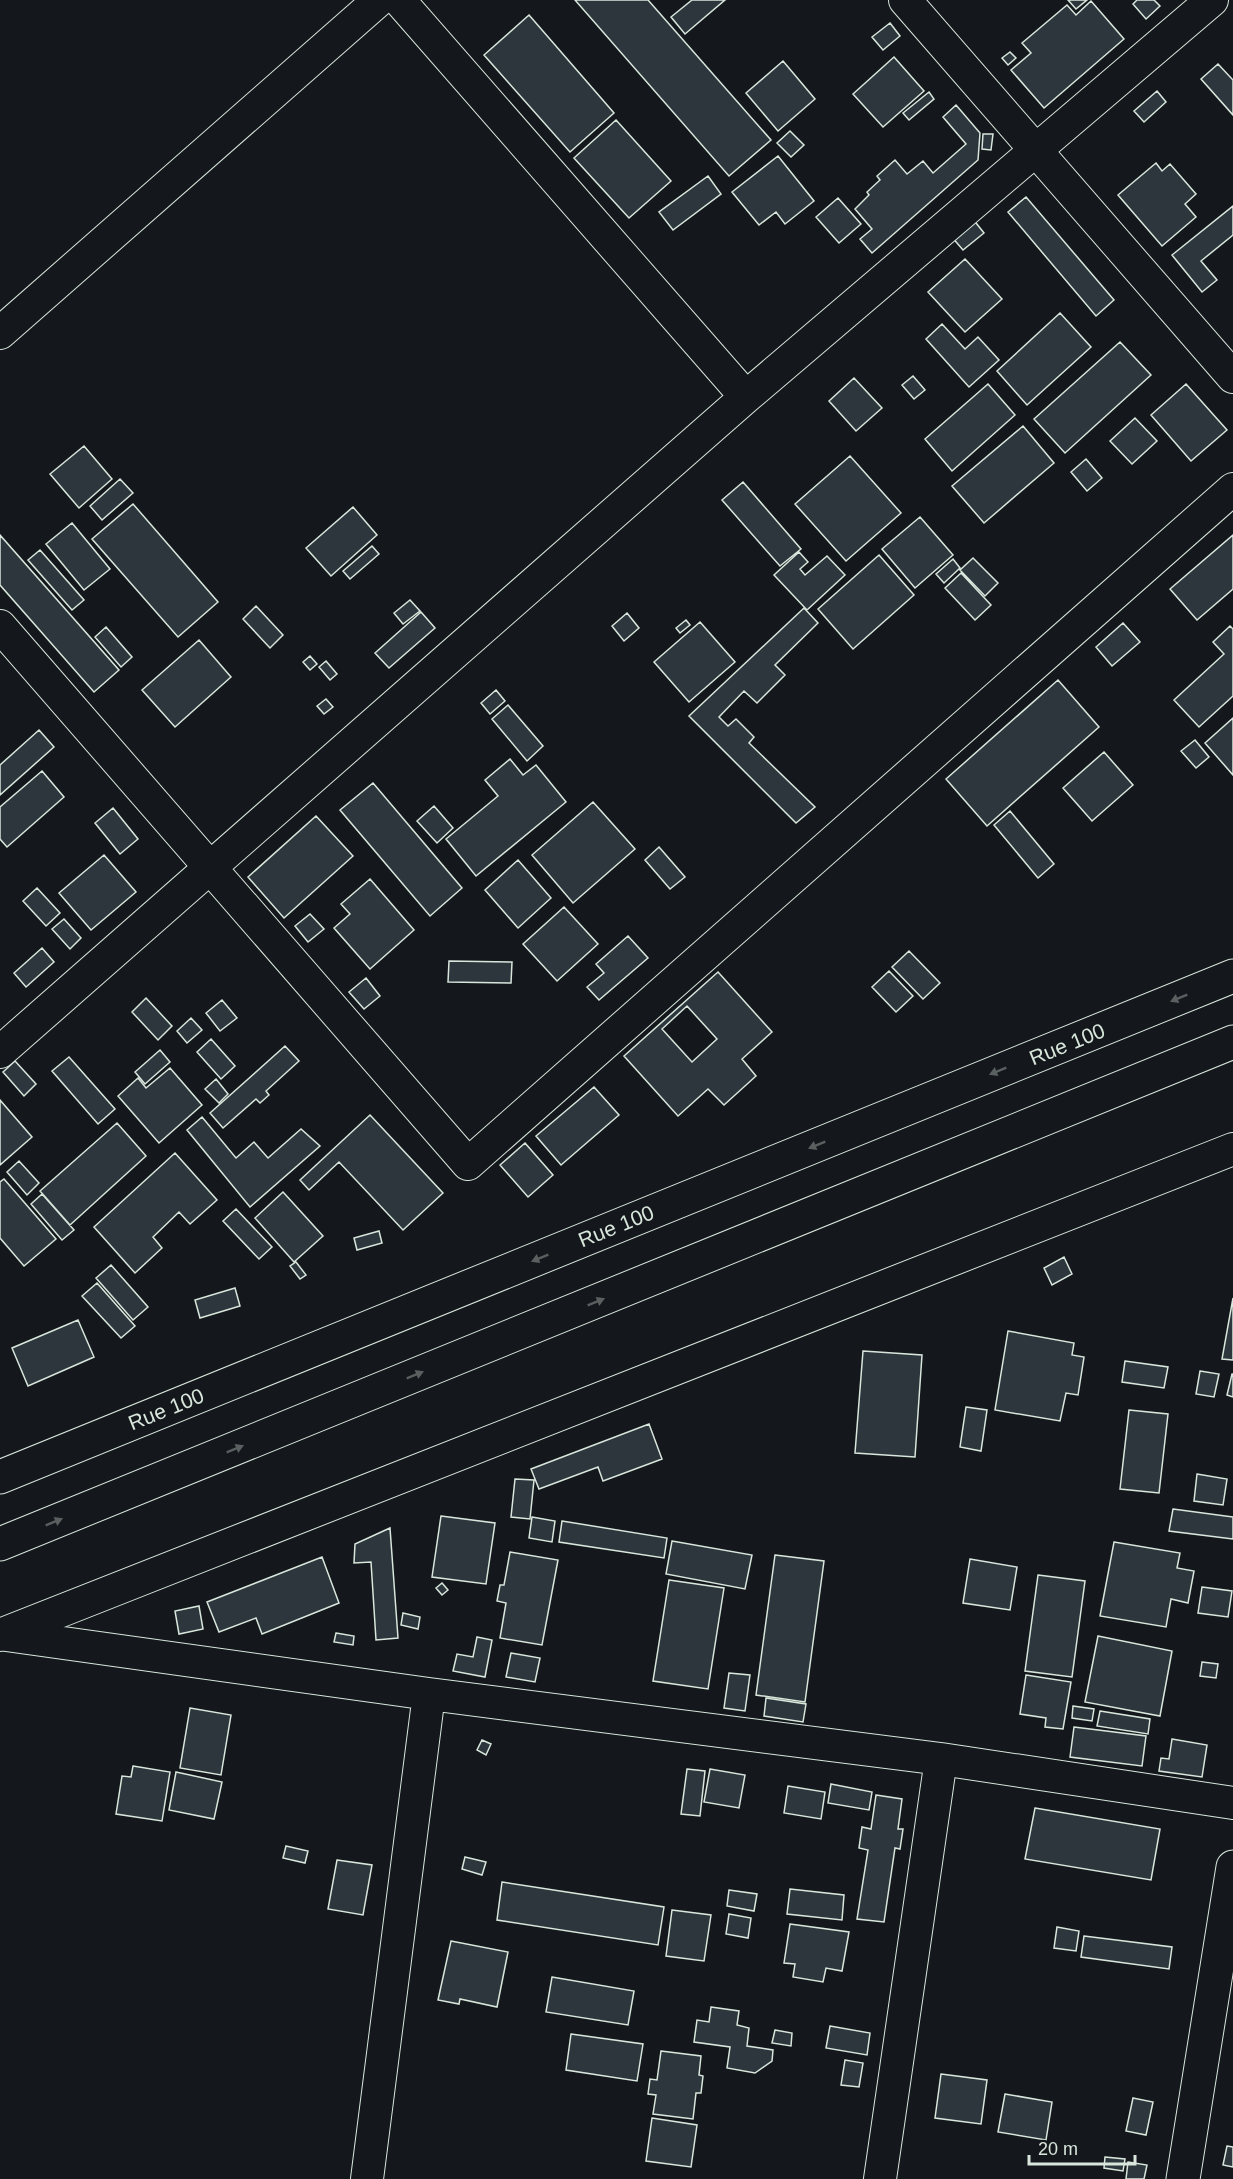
<svg xmlns="http://www.w3.org/2000/svg" width="1233" height="2179" font-family="Helvetica,sans-serif">
  <style>
    .building { fill: #2c363c; stroke: #d8e6dc; stroke-width: 1.5; fill-rule: evenodd }
    .lines { fill: none; stroke-linecap: round; stroke-linejoin: round }
    .street-casing { stroke: #d8e6dc; stroke-width: 34 }
    .secondary-casing { stroke: #d8e6dc; stroke-width: 35 }
    .street { stroke: #14181c; stroke-width: 32 }
    .secondary { stroke: #14181c; stroke-width: 33 }
    .oneway { fill: #59605f }
    .labels { text-anchor: middle; dominant-baseline: central; stroke-width: 4.5; stroke-linejoin: round; paint-order: stroke }
    .street-label { font-size: 21px; fill: #d8e6dc; stroke: #14181c }
  </style>
  <rect width="100%" height="100%" fill="#14181c"/>
  <path class="building" d="M575,0H648L771,140L729,176Z
    M692,0H725L685,34L671,17Z
    M1068,0H1087L1076,9Z
    M1137,0H1154L1160,6L1146,19L1133,4Z
    M1091,1L1124,39L1044,108L1011,70L1031,53L1022,43L1067,5L1076,15Z
    M529,15L614,113L570,152L484,55Z
    M890,23L900,36L883,50L872,37Z
    M1010,52L1016,58L1008,65L1002,58Z
    M894,57L924,91L883,127L853,94Z
    M783,61L815,99L778,131L746,93Z
    M1218,64L1233,80V115L1201,79Z
    M1157,91L1166,102L1144,122L1134,111Z
    M929,92L934,99L909,120L903,113Z
    M956,105L980,133L978,160L872,253L860,239L872,229L855,209L869,195L867,192L880,180L877,176L895,160L907,174L923,161L933,173L966,144L943,117Z
    M616,120L671,181L629,218L574,158Z
    M790,131L804,145L791,157L777,143Z
    M983,134H993L991,150L982,149Z
    M778,156L814,201L785,224L776,212L759,225L732,192Z
    M1156,163L1162,171L1170,164L1196,194L1185,204L1196,217L1162,246L1118,195Z
    M708,176L721,194L673,230L659,212Z
    M1026,197L1114,300L1096,316L1008,212Z
    M838,198L861,224L839,243L816,217Z
    M1233,206V235L1201,261L1217,280L1202,292L1172,255Z
    M972,218L984,233L963,250L951,236Z
    M965,259L1002,299L965,332L928,292Z
    M1060,313L1091,347L1027,405L997,371Z
    M942,324L965,349L978,337L999,360L969,387L926,339Z
    M1120,342L1151,375L1065,453L1034,419Z
    M913,376L925,390L914,399L902,385Z
    M854,378L882,408L856,431L829,401Z
    M988,384L1015,415L952,471L925,439Z
    M1186,384L1227,430L1191,461L1151,415Z
    M1135,418L1157,441L1132,464L1110,441Z
    M1023,426L1054,463L984,523L952,486Z
    M84,446L112,479L79,508L50,474Z
    M850,456L901,513L846,561L795,504Z
    M1086,459L1102,478L1087,491L1071,472Z
    M120,479L133,493L102,520L90,506Z
    M743,482L801,549L780,566L722,500Z
    M133,504L218,602L178,637L92,539Z
    M353,507L377,535L331,576L306,548Z
    M920,517L953,555L915,588L882,549Z
    M72,523L110,569L84,590L46,544Z
    M0,535L119,670L94,692L0,585Z
    M1233,535V589L1197,620L1170,589Z
    M372,546L379,554L350,579L343,571Z
    M40,550L84,600L72,610L28,560Z
    M799,552L808,562L800,569L805,575L827,556L845,575L807,610L774,575Z
    M879,555L914,595L853,649L818,609Z
    M973,558L998,583L985,596L960,570Z
    M953,559L960,568L944,583L936,574Z
    M961,573L991,605L975,620L945,588Z
    M410,600L420,611L403,624L394,613Z
    M256,606L283,635L270,648L243,619Z
    M804,608L818,623L775,665L785,675L757,703L744,691L719,717L728,726L736,719L754,737L749,743L815,807L796,823L689,716Z
    M421,612L435,628L389,668L375,653Z
    M627,613L639,628L624,641L612,626Z
    M686,620L690,625L680,633L676,628Z
    M700,622L735,662L689,702L654,662Z
    M1123,623L1140,642L1112,666L1096,647Z
    M1230,626L1233,629V696L1199,727L1174,700L1224,654L1213,642Z
    M106,627L132,657L121,667L95,637Z
    M199,640L231,677L175,727L142,690Z
    M310,656L317,664L310,670L303,662Z
    M326,661L337,674L330,680L319,667Z
    M1058,680L1099,727L987,826L946,779Z
    M496,690L505,701L490,714L481,703Z
    M326,699L333,707L324,714L317,706Z
    M508,705L543,746L527,761L492,719Z
    M1233,718V775L1205,743Z
    M39,730L54,747L0,795V765Z
    M1195,740L1209,757L1196,768L1181,751Z
    M1104,752L1133,785L1092,821L1063,788Z
    M510,759L523,775L536,765L566,802L476,876L446,839L498,796L485,780Z
    M42,771L64,797L7,847L0,839V807Z
    M373,783L462,888L430,916L340,810Z
    M593,802L635,849L573,903L532,855Z
    M434,806L453,828L437,843L417,821Z
    M113,808L138,839L120,854L95,823Z
    M1010,811L1054,864L1038,878L994,825Z
    M316,816L353,856L284,918L248,877Z
    M659,847L685,877L670,889L645,860Z
    M104,855L136,892L91,930L59,893Z
    M518,860L551,898L518,928L485,890Z
    M370,879L414,930L370,969L334,928L350,914L341,904Z
    M37,888L60,913L46,926L23,901Z
    M564,907L598,944L557,981L523,944Z
    M310,914L324,929L308,942L295,926Z
    M64,919L81,938L70,949L52,929Z
    M628,936L648,958L599,1000L587,987L604,973L596,964Z
    M42,948L54,962L26,987L14,973Z
    M909,951L940,983L923,999L892,967Z
    M449,961L512,962L511,983L448,982Z
    M889,971L913,996L896,1012L872,987Z
    M718,972L772,1032L742,1059L756,1076L724,1105L708,1089L678,1116L624,1056ZM687,1006L717,1039L692,1062L662,1029Z
    M366,978L380,996L364,1009L349,992Z
    M146,998L172,1026L158,1040L132,1012Z
    M222,1000L237,1018L220,1031L206,1013Z
    M191,1018L202,1030L187,1043L177,1031Z
    M211,1039L235,1066L221,1079L197,1052Z
    M285,1046L299,1061L266,1091L269,1095L260,1103L256,1099L223,1128L210,1113Z
    M160,1050L170,1062L145,1084L135,1072Z
    M69,1057L115,1109L98,1124L52,1071Z
    M15,1061L36,1084L24,1096L3,1072Z
    M170,1068L202,1105L159,1143L118,1096L138,1078L146,1088Z
    M216,1079L228,1094L219,1103L205,1089Z
    M594,1087L619,1115L561,1165L536,1136Z
    M0,1100L32,1137L0,1165Z
    M370,1115L443,1193L403,1230L339,1162L309,1190L300,1180Z
    M202,1117L236,1158L254,1142L268,1158L301,1129L320,1146L250,1207L187,1130Z
    M117,1123L146,1156L70,1225L40,1191Z
    M525,1143L553,1175L528,1197L500,1165Z
    M175,1153L217,1200L190,1224L179,1212L153,1237L162,1248L135,1273L94,1227Z
    M19,1161L39,1183L27,1195L7,1172Z
    M4,1179L56,1239L24,1266L0,1238V1182Z
    M283,1192L323,1236L294,1262L255,1218Z
    M42,1194L74,1230L62,1240L31,1204Z
    M236,1209L272,1247L259,1259L223,1221Z
    M379,1231L382,1243L357,1250L354,1238Z
    M1064,1257L1072,1274L1052,1285L1044,1268Z
    M296,1262L306,1275L300,1279L290,1266Z
    M111,1265L148,1307L133,1320L96,1278Z
    M97,1283L135,1326L121,1338L82,1296Z
    M235,1288L240,1306L200,1318L195,1300Z
    M1233,1298V1360L1222,1359Z
    M78,1320L94,1357L28,1386L12,1348Z
    M1008,1331L1074,1343L1072,1355L1084,1357L1078,1395L1066,1393L1060,1421L995,1410Z
    M863,1351L922,1355L915,1457L855,1453Z
    M1125,1361L1168,1367L1164,1388L1122,1382Z
    M1200,1371L1219,1374L1214,1397L1196,1394Z
    M1232,1374H1233V1397L1227,1395Z
    M966,1407L987,1410L981,1451L960,1447Z
    M1129,1410L1168,1414L1159,1493L1120,1489Z
    M649,1424L662,1459L603,1481L598,1467L539,1489L531,1469Z
    M1197,1474L1227,1479L1223,1505L1194,1501Z
    M515,1479L534,1480L530,1519L511,1517Z
    M1173,1509L1233,1517V1539L1169,1531Z
    M441,1516L495,1523L486,1584L432,1577Z
    M532,1517L555,1521L552,1542L529,1538Z
    M562,1521L667,1538L664,1558L559,1542Z
    M390,1528L398,1638L376,1640L371,1562L354,1563L355,1544Z
    M672,1541L752,1555L745,1589L666,1574Z
    M1114,1542L1180,1553L1177,1568L1194,1571L1188,1603L1171,1599L1166,1627L1100,1616Z
    M510,1552L558,1560L542,1645L500,1638L506,1603L497,1601L500,1585H504Z
    M775,1555L824,1561L805,1702L756,1695Z
    M322,1557L339,1603L262,1634L256,1618L219,1632L207,1602Z
    M970,1559L1017,1567L1010,1610L963,1603Z
    M1038,1575L1085,1581L1072,1677L1025,1671Z
    M669,1580L724,1588L708,1689L653,1681Z
    M442,1583L448,1590L442,1595L436,1588Z
    M1202,1587L1232,1591L1228,1617L1198,1613Z
    M199,1606L203,1629L179,1634L175,1611Z
    M403,1613L420,1617L418,1629L401,1625Z
    M336,1633L354,1636L353,1645L334,1642Z
    M1098,1636L1172,1651L1160,1716L1085,1702Z
    M477,1637L492,1640L485,1677L453,1671L457,1654L473,1657Z
    M511,1653L540,1658L535,1682L506,1677Z
    M1202,1662L1218,1664L1216,1678L1200,1676Z
    M729,1673L750,1675L745,1711L724,1708Z
    M1026,1675L1071,1682L1063,1729L1045,1727L1046,1718L1020,1714Z
    M766,1698L806,1704L803,1722L764,1716Z
    M1073,1706L1094,1709L1092,1721L1072,1718Z
    M190,1708L231,1715L221,1775L180,1768Z
    M1100,1711L1150,1719L1148,1734L1097,1726Z
    M1074,1727L1146,1736L1142,1766L1070,1757Z
    M1172,1739L1207,1745L1202,1777L1159,1771L1161,1758L1169,1759Z
    M482,1740L491,1744L486,1755L477,1750Z
    M133,1766L170,1772L162,1821L116,1814L122,1776L131,1777Z
    M687,1769L705,1771L700,1816L681,1814Z
    M710,1769L745,1775L739,1808L704,1802Z
    M176,1772L222,1782L214,1819L169,1810Z
    M831,1784L872,1792L869,1810L828,1803Z
    M788,1786L825,1792L821,1819L784,1813Z
    M876,1795L902,1799L898,1829H903L900,1849L895,1848L884,1922L857,1919L868,1850L859,1848L862,1827L871,1829Z
    M1035,1808L1160,1829L1151,1880L1025,1859Z
    M286,1846L308,1851L305,1863L283,1858Z
    M465,1857L486,1862L482,1875L462,1869Z
    M337,1860L372,1865L363,1915L328,1909Z
    M502,1882L664,1907L658,1945L497,1920Z
    M790,1889L844,1895L842,1920L787,1914Z
    M729,1890L757,1894L754,1911L727,1906Z
    M672,1910L711,1915L704,1961L666,1956Z
    M729,1914L751,1918L748,1938L726,1934Z
    M790,1924L849,1932L842,1971L826,1968L823,1982L793,1977L795,1964L784,1963Z
    M1057,1927L1079,1931L1076,1951L1054,1948Z
    M1084,1936L1172,1947L1169,1969L1081,1957Z
    M451,1941L508,1952L497,2007L460,1999L459,2004L438,2000Z
    M552,1977L634,1991L628,2025L546,2012Z
    M711,2007L739,2011L737,2025L749,2028L747,2046L773,2050L772,2061L755,2073L727,2068L730,2047L694,2042L697,2020L709,2022Z
    M830,2026L870,2033L867,2055L826,2048Z
    M775,2030L792,2033L791,2046L772,2043Z
    M571,2034L643,2044L637,2081L566,2070Z
    M661,2051L701,2056L699,2075L703,2076L701,2093H696L693,2119L653,2114L656,2095L648,2094L650,2079L657,2080Z
    M845,2060L863,2063L859,2087L841,2085Z
    M941,2074L987,2080L981,2124L935,2118Z
    M1005,2094L1052,2102L1046,2140L998,2132Z
    M1133,2098L1153,2102L1146,2135L1126,2131Z
    M652,2118L697,2125L691,2167L646,2161Z
    M1227,2146L1233,2147V2167L1223,2165Z
    M1105,2157L1125,2159L1123,2171L1104,2168Z
    M1128,2162L1147,2165L1144,2179H1126Z"/>
  <g class="lines">
    <g class="street-casing">
      <path id="street" d="M399,0L746,397
        M905,0L1233,377
        M0,333L379,0
        M0,626L468,1164L1233,489
        M0,1052L746,397L1212,0
        M0,1635L1233,1149
        M6,1635L429,1694L941,1759L1233,1803
        M367,2179L429,1694
        M880,2179L941,1759"/>
    </g>
    <g class="secondary-casing">
      <path id="secondary" d="M0,1477L1233,976
        M0,1544L1233,1042
        M1183,2179L1233,1867"/>
    </g>
    <use href="#street" class="street"/>
    <use href="#secondary" class="secondary"/>
  </g>
  <defs><path id="oneway-solid" d="M-6-.8H1V-3.2L6.5 0L1 3.2V.8H-6Z" transform="scale(1.5)"/></defs>
  <g class="oneway">
    <use href="#oneway-solid" transform="translate(1179 998) rotate(158)"/>
    <use href="#oneway-solid" transform="translate(998 1071) rotate(158)"/>
    <use href="#oneway-solid" transform="translate(817 1145) rotate(158)"/>
    <use href="#oneway-solid" transform="translate(540 1258) rotate(158)"/>
    <use href="#oneway-solid" transform="translate(596 1302) rotate(-22)"/>
    <use href="#oneway-solid" transform="translate(415 1375) rotate(-22)"/>
    <use href="#oneway-solid" transform="translate(235 1449) rotate(-22)"/>
    <use href="#oneway-solid" transform="translate(54 1522) rotate(-22)"/>
  </g>
  <g class="labels">
    <g class="street-label">
      <text transform="translate(1067 1044) rotate(-22)">Rue 100</text>
      <text transform="translate(616 1226) rotate(-22)">Rue 100</text>
      <text transform="translate(166 1409) rotate(-22)">Rue 100</text>
    </g>
  </g>
  <path d="M1029 2155v9h106v-9" fill="none" stroke="#d8e6dc" stroke-width="3"/>
  <text x="1038" y="2155" font-size="18" fill="#d8e6dc" stroke="#14181c" stroke-width="4.5" paint-order="stroke">20 m</text>
</svg>
